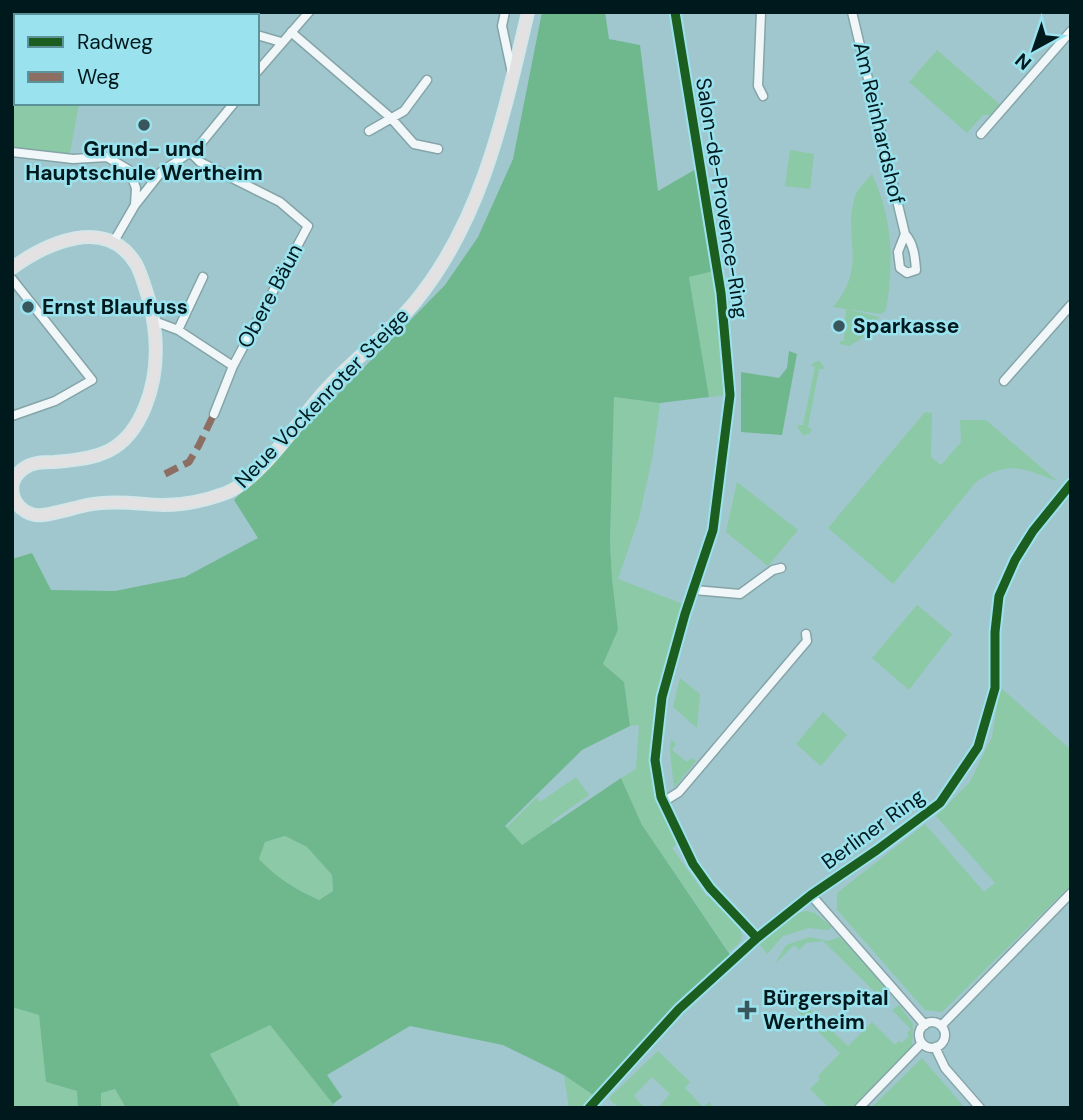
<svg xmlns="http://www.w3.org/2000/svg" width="1083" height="1120" font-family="'DM Sans',sans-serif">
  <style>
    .green { fill: #8cc9a6 }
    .forest { fill: #6fb88e; fill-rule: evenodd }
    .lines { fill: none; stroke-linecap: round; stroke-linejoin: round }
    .minor-casing { stroke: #85a4a8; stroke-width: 11 }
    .major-casing { stroke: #d4e6e8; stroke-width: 14 }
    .minor { stroke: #f1f7f8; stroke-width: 8 }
    .major { stroke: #e3e1e1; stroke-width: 10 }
    .quiet { stroke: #8d6e63; stroke-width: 7; stroke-dasharray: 14 7; stroke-linecap: butt }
    .cycleway-casing { stroke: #9ae2ed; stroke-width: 13 }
    .cycleway { stroke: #1b5e20; stroke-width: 9 }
    .poi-dot { fill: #38565b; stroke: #9ae2ed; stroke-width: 2.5 }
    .labels { text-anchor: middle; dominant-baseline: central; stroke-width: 5; stroke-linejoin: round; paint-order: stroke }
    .street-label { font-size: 21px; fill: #00191d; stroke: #9ae2ed }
    .poi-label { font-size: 21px; font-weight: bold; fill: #00191d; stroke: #9ae2ed; text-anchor: start }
  </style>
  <rect width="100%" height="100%" fill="#a0c7cd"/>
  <path class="green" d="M12,33H16V103H79L69,158L12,152Z
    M937,50L1004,108L998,115H983L967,133L909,82Z
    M790,150L814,154L810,189L785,186Z
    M872,174C893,219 894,263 886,310L881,314L847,309L879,317L861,339L849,346L840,344V341H844L846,309L833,307C869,264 842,240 855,196C858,188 867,180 872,174Z
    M713,271L721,293L730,395L709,397L689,276Z
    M820,361L825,369H819L808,427L812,429L809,434L803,435L798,428V425H803L815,367L811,366L814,362Z
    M614,397L660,403L653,454L639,518L618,579L688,606C670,669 644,738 660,804C663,817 671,831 677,844L672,848L707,897L712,894L740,929L742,936L740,942L729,952L642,825L621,778L636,769L639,725L630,726L624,682L603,664L618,630L612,578L610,542Z
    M925,412L932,413L931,457L941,465L961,442L960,420H986L1057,481C1023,468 1008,460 976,482L893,584L828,528Z
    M737,482L798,530L768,566L726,532Z
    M917,605L952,634L909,690L872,658Z
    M680,678L700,694L697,728L673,707Z
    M1000,687L1071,750V885L942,1012L925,1010L837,910V893L925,824L984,892L995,883L936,816L970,782L992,737Z
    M823,712L847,735L821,766L796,744Z
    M671,739L676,744L672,750L687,762L691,758L696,761L674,788L670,751Z
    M576,777L589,795L552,821L553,824L522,845L506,828L537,797L540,802Z
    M285,836L307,847L332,875L333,891L319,900C295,889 277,878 259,859L265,842Z
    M806,911L815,913L832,927L828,930L809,928L783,936L767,954L759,943L797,913Z
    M810,937L828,941L840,937L891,993L884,1001L823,941L806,943L799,950L794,945L775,964L786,945Z
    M790,990L848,1046L872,1022L895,1045L899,1041L902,1043L909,1036L907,1033L911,1029L892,1010L899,1005L913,1024L912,1048L852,1108H829L810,1089L820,1079L818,1076L840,1053L783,997Z
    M12,1007L39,1015L46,1082L77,1091L78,1108H12Z
    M270,1025L333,1104L336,1108H241L210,1053Z
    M658,1051L690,1082L685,1088L703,1107L710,1102L712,1108H658L670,1094L652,1077L634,1096L645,1108C632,1108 617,1111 609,1098Z
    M922,1058L965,1108H871Z
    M564,1075L599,1099L589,1108H569Z
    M115,1089L126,1108H101V1093Z"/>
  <path class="forest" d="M542,12H605L609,39L640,45L658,191L696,169L713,271L689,277L709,397L660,403L614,397L610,542L612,578L618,630L603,664L624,682L630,726L582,750L505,826L522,845L621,778L642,825L733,959L679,1009L599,1099L564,1075L503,1045L410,1026L327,1075L342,1097L333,1104L270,1025L210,1054L241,1108H126L115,1089L101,1093V1108H78L77,1091L46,1082L39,1015L12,1007V559L32,553L51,590L115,591L185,577L258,538L234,500L445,285L478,237L513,159ZM285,836L307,847L332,875L333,891L319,900C295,889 277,878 259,859L265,842Z
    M789,351L797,354L782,435L741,432V372L779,378L787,368Z"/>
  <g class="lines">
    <g class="minor-casing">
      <path id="minor" d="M202,12L208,16
        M505,12L502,26L512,73
        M675,12L721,293L730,395L713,530L685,614L662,697L655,760L661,797L693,864L710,888L757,938
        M761,12L758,86L763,96
        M852,12L905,234C914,244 915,257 916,270L907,273L900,268L898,252L905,234
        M52,16L53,12
        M244,16L245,12
        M291,32L391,118L414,144L438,149
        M257,35L281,42
        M257,72L309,12
        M369,131L404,111L427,80
        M981,134L1071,31
        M12,152L73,159L107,157L129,170L136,188L135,205L113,243
        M191,153L200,162L280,202L308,226L233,366L214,414
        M135,205L161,172L198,147L234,103
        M12,279L92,380L55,401L12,416
        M154,321L178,330L233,366
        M178,330L203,277
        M1004,381L1071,305
        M694,590L740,594L773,570L781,568
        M663,802L679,792L807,641L806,634
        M811,895L925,1025
        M919 1035a13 13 0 1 1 26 0a13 13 0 1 1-26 0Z
        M941,1026L1071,893
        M935,1047L945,1068L980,1108
        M589,1108L679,1009L757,938L811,895L877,850L940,803L978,747L995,688V632L999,596L1015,560L1033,531L1071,484
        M859,1108L922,1043"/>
    </g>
    <g class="major-casing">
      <path id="major" d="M12,268C47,243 106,215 136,264C142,275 145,288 149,300C158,335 159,373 145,407C127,452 99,459 54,462C43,462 32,462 23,469C0,486 17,518 43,515C58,513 73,508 87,505C113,500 138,504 164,505C185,505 207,500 226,493C260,480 299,420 324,392C352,360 388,335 415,302C483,219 504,114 528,12"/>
    </g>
    <use href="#minor" class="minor"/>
    <use href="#major" class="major"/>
    <path class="quiet" d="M165,474L189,462L199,445L214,414"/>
    <g class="cycleway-casing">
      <path id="cycleway" d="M675,12L721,293L730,395L713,530L685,614L662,697L655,760L661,797L693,864L710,888L757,938
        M589,1108L679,1009L757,938L811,895L877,850L940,803L978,747L995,688V632L999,596L1015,560L1033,531L1071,484"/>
    </g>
    <use href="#cycleway" class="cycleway"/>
  </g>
  <g class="poi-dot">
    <circle cx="144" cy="125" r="7"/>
    <circle cx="28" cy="307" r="7"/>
    <circle cx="839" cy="326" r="7"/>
    <path d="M743.5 999.5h7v7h7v7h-7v7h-7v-7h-7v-7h7z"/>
  </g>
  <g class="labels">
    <g class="street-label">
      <text transform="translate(879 123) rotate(77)">Am Reinhardshof</text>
      <text transform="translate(722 198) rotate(81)">Salon-de-Provence-Ring</text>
      <text transform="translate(270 296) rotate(-62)">Obere Bäun</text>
      <text transform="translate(322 398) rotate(-46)">Neue Vockenroter Steige</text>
      <text transform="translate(873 829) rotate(-36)">Berliner Ring</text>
    </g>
    <g class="poi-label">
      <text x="144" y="149" text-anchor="middle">Grund- und<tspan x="144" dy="24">Hauptschule Wertheim</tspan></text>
      <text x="42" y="307">Ernst Blaufuss</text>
      <text x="853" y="326">Sparkasse</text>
      <text x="763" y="998">Bürgerspital<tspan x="763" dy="24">Wertheim</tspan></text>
    </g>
  </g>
  <rect width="1083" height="1120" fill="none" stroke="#00191d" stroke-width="28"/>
  <rect x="14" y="14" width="245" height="91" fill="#9ae2ed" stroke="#5c929a" stroke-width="2"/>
  <rect x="28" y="37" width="35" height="10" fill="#1b5e20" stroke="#5c929a" stroke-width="2"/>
  <text x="77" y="49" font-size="21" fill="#00191d">Radweg</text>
  <rect x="28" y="72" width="35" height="10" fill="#8d6e63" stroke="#5c929a" stroke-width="2"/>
  <text x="77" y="84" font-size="21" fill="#00191d">Weg</text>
  <g transform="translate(1034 49) rotate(220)" stroke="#9ae2ed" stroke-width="5" paint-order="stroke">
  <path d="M0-5L12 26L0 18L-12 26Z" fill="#00191d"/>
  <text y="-10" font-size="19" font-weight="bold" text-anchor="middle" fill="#00191d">N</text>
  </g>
</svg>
